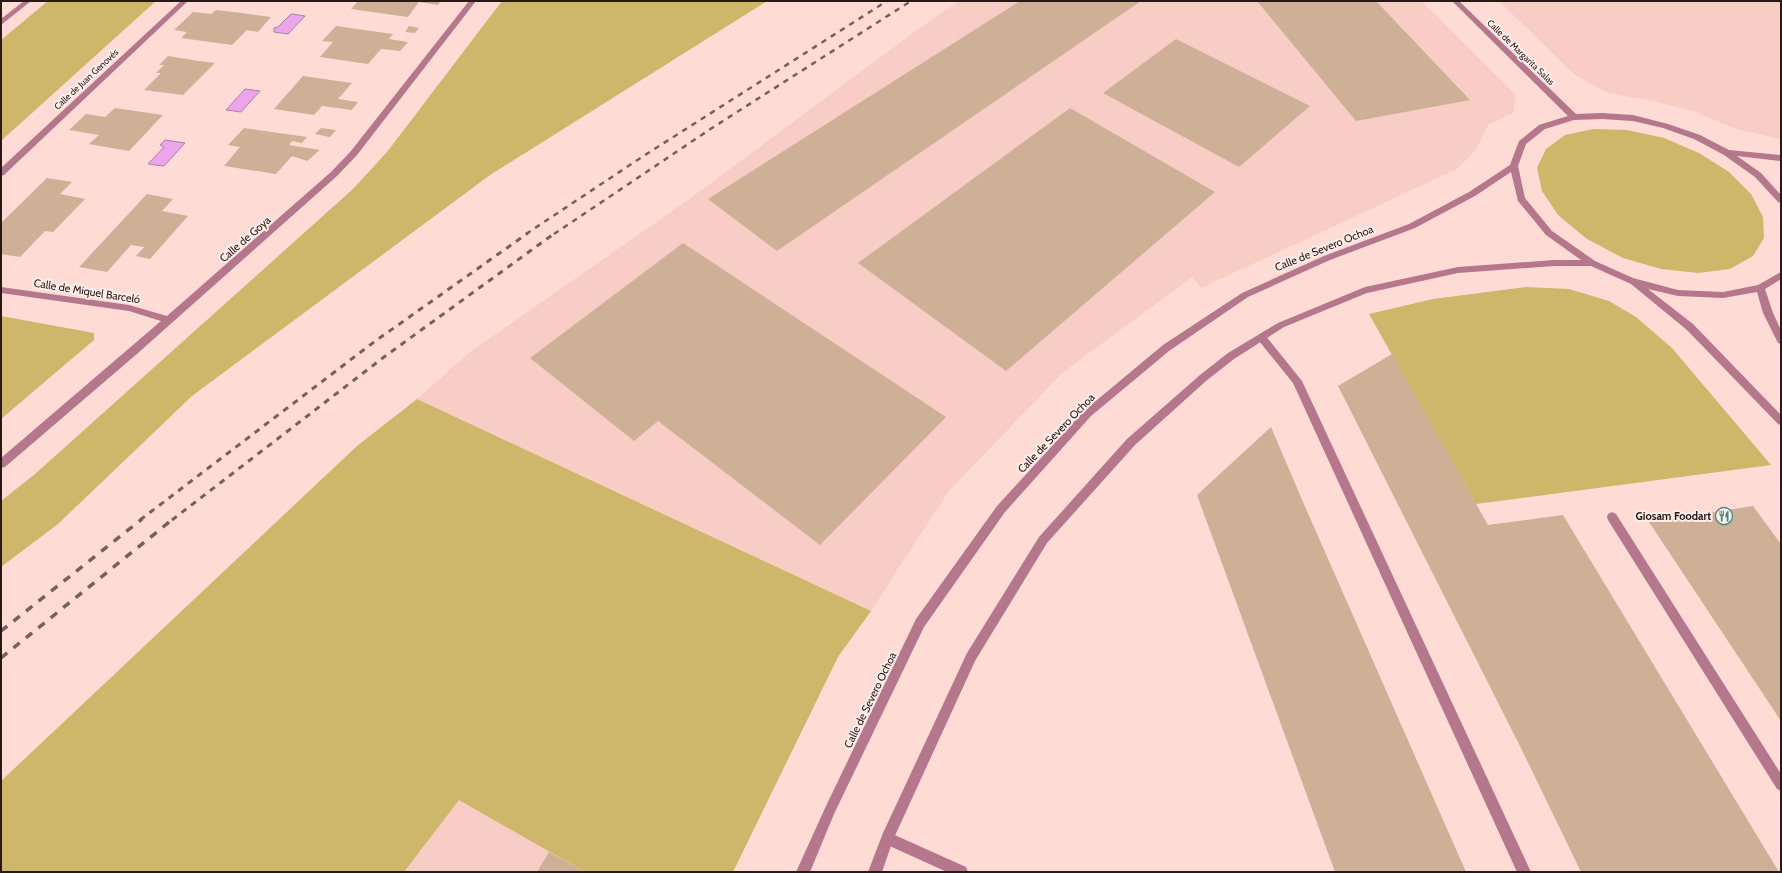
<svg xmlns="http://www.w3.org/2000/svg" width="1782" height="873" font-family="Cabin,sans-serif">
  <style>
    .built { fill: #f7cdc6 }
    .green { fill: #ceb76a }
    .water { fill: #eba6eb; stroke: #b07cab }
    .building { fill: #ceb096 }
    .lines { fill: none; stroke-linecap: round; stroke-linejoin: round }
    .service { fill: #b4778b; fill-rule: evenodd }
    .minor { fill: #b4778b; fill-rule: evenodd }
    .tertiary { fill: #b4778b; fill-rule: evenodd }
    .rail-far2 { stroke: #76605c; stroke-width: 2.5; stroke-dasharray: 5.5 5.5; stroke-linecap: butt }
    .rail-far1 { stroke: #76605c; stroke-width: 3; stroke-dasharray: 6 6; stroke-linecap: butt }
    .rail { stroke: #76605c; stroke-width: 3.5; stroke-dasharray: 8 8; stroke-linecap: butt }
    .labels { text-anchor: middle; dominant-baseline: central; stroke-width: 4; stroke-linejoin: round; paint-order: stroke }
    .far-street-label { font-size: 9px; fill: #281916; stroke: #feede9 }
    .street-label { font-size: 11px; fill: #281916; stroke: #feede9 }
    .poi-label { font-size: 11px; font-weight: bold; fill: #281916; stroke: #feede9; text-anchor: end }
  </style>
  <rect width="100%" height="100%" fill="#fedbd5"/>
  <path class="built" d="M959,1H1421L1516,95L1513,113L1488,125L1475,151L1457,169L1201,288L1192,277L1062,373L948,492L871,611L417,399L470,352L688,200L928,22Z
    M1499,1H1781V139L1736,129L1696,112L1653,101L1608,93L1575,75Z
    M459,799L585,872H404Z"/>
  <path class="green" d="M48,1H156L1,141V40Z
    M502,1H767L490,175L192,396L58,524L1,567V501L35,474L353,189L387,152Z
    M1593,129L1627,130L1664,138L1699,153L1729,172L1751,194L1763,217L1764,238L1753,256L1730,269L1698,273L1661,269L1623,258L1587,239L1558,215L1542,191L1537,168L1546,149L1565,135Z
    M1526,287L1569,289L1609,301L1636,317L1672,348L1771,465L1476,504L1369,314L1433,299Z
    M1,316L94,333V340L1,419Z
    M417,399L871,611L838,657L733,872H585L459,800L404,872H1V781L357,446Z"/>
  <path class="water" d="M292,14L305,16L288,34L274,32V28L278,27L290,15Z
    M245,89L260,91L241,112L226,110Z
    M165,140L185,143L164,166L148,164L164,147L160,145Z"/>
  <path class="building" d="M358,1H441L438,5L419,2L408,17L351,9Z
    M1020,1H1141L777,251L708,199Z
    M1257,1H1376L1470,100L1356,121Z
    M216,10L242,13L271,17L258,32L247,30L232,45L181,38L187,32L174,30L193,12L211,14Z
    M336,26L393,34L389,39L408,42L400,51L381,49L368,64L320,57L333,42L322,41Z
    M409,26L419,28L415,33L405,32Z
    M1176,39L1310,106L1239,167L1103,93Z
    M168,56L199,61L215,63L183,95L144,90L161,73H156L164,65H159Z
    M303,76L352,83L338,99L358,102L352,110L322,106L314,115L274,109Z
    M115,108L163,115L129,151L89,144L99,135L69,130L86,114L105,117Z
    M1070,108L1215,192L1006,371L858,263Z
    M244,128L307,137L302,143L292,141L289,145L320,150L307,161L292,156L276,174L224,166L240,147L228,145Z
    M321,128L336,130L330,137L315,134Z
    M47,178L72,182L60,194L85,199L53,232L45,231L20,257L1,254V223Z
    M147,194L173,199L162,211L188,216L150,259L136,256L144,247L131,245L107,272L79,267Z
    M683,243L946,417L820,545L658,421L634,441L530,358Z
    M1392,354L1488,525L1563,515L1779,872H1581L1520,746L1338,386Z
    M1271,427L1303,502L1466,872H1335L1197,495Z
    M1753,506L1781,544V721L1649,522Z
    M549,852L585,872H537Z"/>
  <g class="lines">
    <path class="service" d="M1262,334L1265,335L1302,381L1531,872H1517L1293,383L1259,341L1257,338Z
      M1612,512L1616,514L1781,774V791L1777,789L1608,520L1607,517L1608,514Z
      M888,832L966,867L968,872H947L883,843L882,838L883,833Z"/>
    <path class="minor" d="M24,1H31L1,25V19Z
      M181,1H188L4,175L1,176V168Z
      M469,1H476L357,155L337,176L138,353L5,467L1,468V458L161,321L129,311L1,293V287L129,305L167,316L331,172L351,151Z
      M1452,1H1459L1577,115V119H1571Z"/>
    <path class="tertiary" d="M1602,113L1633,115L1668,124L1700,135L1729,150L1781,155V161L1737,156L1761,173L1781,195V203L1778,202L1755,177L1724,155L1694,139L1663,128L1633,121L1602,119L1574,120L1545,129L1526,144L1518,166L1525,198L1552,231L1595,261L1633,278L1678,290L1723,292L1758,285L1781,272V279L1765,289L1773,313L1781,330V344L1778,343L1763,313L1757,292L1723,298L1678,296L1648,289L1693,324L1781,415V425L1778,424L1687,330L1631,284L1591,266H1554L1458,273L1367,293L1284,327L1234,359L1206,381L1135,445L1047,543L975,661L893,840L882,872H868L883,833L967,653L1039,537L1127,439L1200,375L1228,353L1278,323L1365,287L1458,267L1554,260H1581L1546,235L1518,201L1511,172L1475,196L1415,228L1330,260L1248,297L1169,351L1091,416L1005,512L924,627L834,814L810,872H796L826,806L916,619L997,506L1085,410L1163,345L1242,293L1324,256L1409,224L1469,192L1510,165L1519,141L1539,125L1574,114Z"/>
    <path class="rail-far2" d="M526,234L645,155L887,1
      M554,234L712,128L911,1"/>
    <path class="rail-far1" d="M140,520L374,342L528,233
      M172,520L384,357L555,233"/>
    <path class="rail" d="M1,631L142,519
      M1,658L173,519"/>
  </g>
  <defs>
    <g id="restaurant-ring" transform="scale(0.9)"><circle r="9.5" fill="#feede9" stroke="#428983" stroke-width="1.5"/><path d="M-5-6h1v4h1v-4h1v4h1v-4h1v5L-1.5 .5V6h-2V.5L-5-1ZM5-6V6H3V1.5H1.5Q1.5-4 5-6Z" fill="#428983"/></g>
  </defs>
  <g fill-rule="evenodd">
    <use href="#restaurant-ring" x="1724" y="516"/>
  </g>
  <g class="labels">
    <g class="far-street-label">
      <text transform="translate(1521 52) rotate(44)">Calle de Margarita Salas</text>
      <text transform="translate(86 79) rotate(-43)">Calle de Juan Genovés</text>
    </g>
    <g class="street-label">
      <text transform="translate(245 239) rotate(-41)">Calle de Goya</text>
      <text transform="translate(1324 248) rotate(-22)">Calle de Severo Ochoa</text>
      <text transform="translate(87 291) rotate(9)">Calle de Miquel Barceló</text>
      <text transform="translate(1056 433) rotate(-46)">Calle de Severo Ochoa</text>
      <text transform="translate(870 700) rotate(-64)">Calle de Severo Ochoa</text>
    </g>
    <g class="poi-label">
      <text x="1711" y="516">Giosam Foodart</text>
    </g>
  </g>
  <rect width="1782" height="873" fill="none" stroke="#281916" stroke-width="4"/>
</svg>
